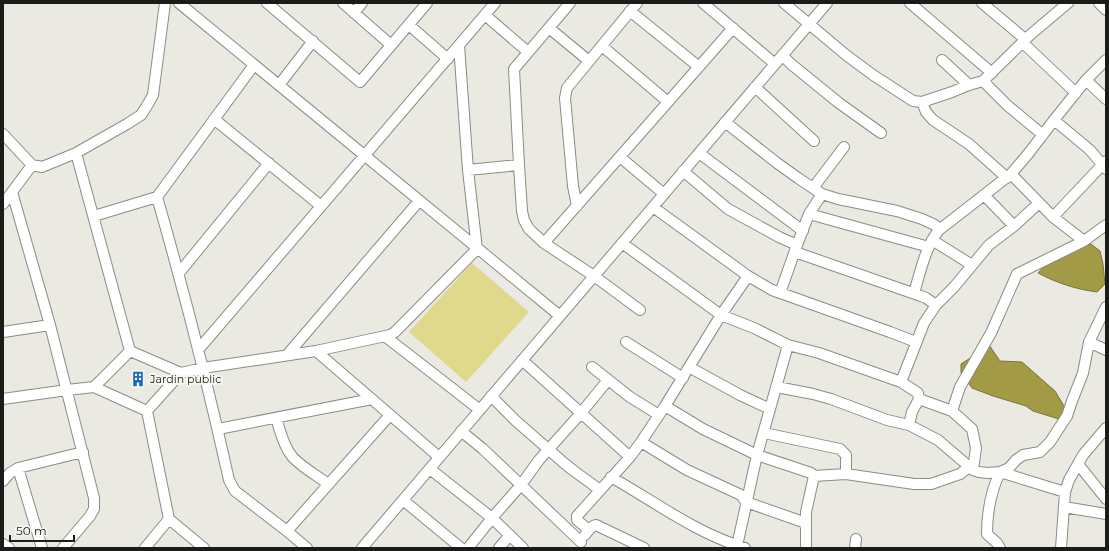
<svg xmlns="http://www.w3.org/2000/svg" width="1109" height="551" font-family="Montserrat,sans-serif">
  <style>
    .green { fill: #e0d98b }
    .water { fill: #a39a45; stroke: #7a7438 }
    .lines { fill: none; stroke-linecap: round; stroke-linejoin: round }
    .minor-casing { stroke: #8c8b86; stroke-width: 12 }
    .minor { stroke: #fff; stroke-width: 10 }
    .labels { text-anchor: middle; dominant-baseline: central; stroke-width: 4; stroke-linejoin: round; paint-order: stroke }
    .poi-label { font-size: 11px; fill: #1b1b19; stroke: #f7f7f1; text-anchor: start }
  </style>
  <rect width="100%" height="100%" fill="#eaeae3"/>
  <path class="green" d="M472,263L529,312L466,382L409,332Z"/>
  <path class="water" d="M1091,244L1100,251L1103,264L1105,284L1097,292C1075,289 1057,283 1038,273L1048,262L1071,250Z
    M987,342L1000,361L1022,362L1055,391L1067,411L1062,420L1033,411L1026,406L993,396L972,388L961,373V364L975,355Z"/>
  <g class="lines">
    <g class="minor-casing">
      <path id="minor" d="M179,3L560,316
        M267,3L360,82L427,3
        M343,3L391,45
        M570,3L514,69L519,165L522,211L524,220L529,229L544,243L594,276L640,310
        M703,3L775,64
        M784,3L846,55L873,75L913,101L922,102L952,92L969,85L983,81L1030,35L1068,3
        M910,3L992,73
        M982,3L1025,39
        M1099,3L1106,10
        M630,11L699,67
        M354,13L362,3
        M485,15L528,52
        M409,25L448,59
        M549,28L589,61
        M1022,42L1076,93
        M602,46L668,102
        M782,55L791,64L839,103L881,133
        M942,60L969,85
        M1086,80L1106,99
        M983,81L1007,105L1043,135
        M279,85L313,41
        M755,87L814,141
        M922,102L926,112L933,120L969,144L1007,178
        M214,119L321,206
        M1054,120L1090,150L1106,169
        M725,122L777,163L798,178L822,194L838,199L897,211L922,219L935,225L939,230
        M3,134L32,165L42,167L76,153L127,124L141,115L148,104L153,95L165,3
        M76,153L130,351
        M699,153L803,231
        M620,157L664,194
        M468,170L519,165
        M683,171L728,209L779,237L797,245
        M1011,174L1053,217L1084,241
        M813,188L844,147
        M12,192L50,325L94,498V509L90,516L63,548
        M984,195L1014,226
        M157,197C184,291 208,385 229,480L235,491L287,531L307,548
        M3,204L32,165
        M577,206L573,186L565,98L567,88L637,3
        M653,207L748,276L772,290L890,332L916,342
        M809,214L929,247
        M94,216L157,197L254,65
        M1053,217L1106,161
        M932,240L972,265
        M544,243L733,28
        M622,243L721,315L754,328L788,345L819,353L901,382L918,393L919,399L912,412L909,425
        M795,252L921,296L926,298L936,305
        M179,273L269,163
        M780,293L797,245L809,214L822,194
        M914,293C920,273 926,245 939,230L1011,174L1028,154L1054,120L1086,80L1106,60
        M3,332L50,325
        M386,337L480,410
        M626,342L683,378
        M1089,342L1106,307
        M198,350L495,3
        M130,351L181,373L147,411L94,387Z
        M316,351L439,457
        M287,355L419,201
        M522,360L630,457
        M592,367L630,397L659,415
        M689,367L740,395L770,409
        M181,373L203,368L316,351L390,335L395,332L477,249L468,170L459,45
        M901,382L924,323L936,305L954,287L989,245L1014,226L1039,203
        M777,387L813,394L831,399L887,420L909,425L938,440L973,470L979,472L988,473L1000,472L1065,492
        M491,396L516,421L564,463L574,471L600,490
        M3,399L67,390L94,387
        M919,399L952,411L972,429L976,448L973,470
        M665,406L703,429L757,455L811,473L814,476L846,474L914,484H931L960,474L969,467
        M952,411L960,387L991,333L1017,274L1084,241L1106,225
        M276,418C280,430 283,445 291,455C298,465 318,476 328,484
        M218,429L372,399
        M461,431L483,449L581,542
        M764,433L840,449L846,455V474
        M641,442L687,470L741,495L746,502L806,523
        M1078,464L1106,499
        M18,468L42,548
        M430,469L492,518L523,548
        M611,477C655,502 696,533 745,548
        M3,481L10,473L18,468L83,452
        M403,500L461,548
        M1064,507L1106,514
        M169,519L204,548
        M589,530L577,520V516L630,457L641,442L665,406L721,315L748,276
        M287,531L390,415
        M585,535C588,531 591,526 596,525L644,548
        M3,544L9,548
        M737,546L757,455L788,345
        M145,548L169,519L147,411
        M362,548L827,3
        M468,548L492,518L521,485L539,460L581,413L608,380
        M499,548L510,535
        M806,548V512L814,476
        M855,548L856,539
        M1000,548L997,543L987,534C987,513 991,491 1000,472L1009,468L1016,460L1023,455L1040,452L1050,442L1067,416L1072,401L1083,373L1089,342L1106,350
        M1061,548L1065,492L1069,480L1083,455L1106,428"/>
    </g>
    <use href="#minor" class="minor"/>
  </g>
  <defs>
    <g id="building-bare" transform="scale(1.2)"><path d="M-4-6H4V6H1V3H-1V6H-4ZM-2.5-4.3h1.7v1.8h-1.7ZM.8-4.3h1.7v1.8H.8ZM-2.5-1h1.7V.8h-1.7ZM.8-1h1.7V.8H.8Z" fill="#1f6aba" stroke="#f7f7f1" stroke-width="2.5" paint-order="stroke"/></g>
  </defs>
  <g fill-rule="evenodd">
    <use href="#building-bare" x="138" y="379"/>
  </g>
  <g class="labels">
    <g class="poi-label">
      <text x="150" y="379">Jardin public</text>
    </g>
  </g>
  <rect width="1109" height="551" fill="none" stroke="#1b1b19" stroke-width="8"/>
  <path d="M10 535v6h64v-6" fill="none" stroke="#1b1b19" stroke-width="2"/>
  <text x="16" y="535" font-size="12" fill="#1b1b19" stroke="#f7f7f1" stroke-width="3" paint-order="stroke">50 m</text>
</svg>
